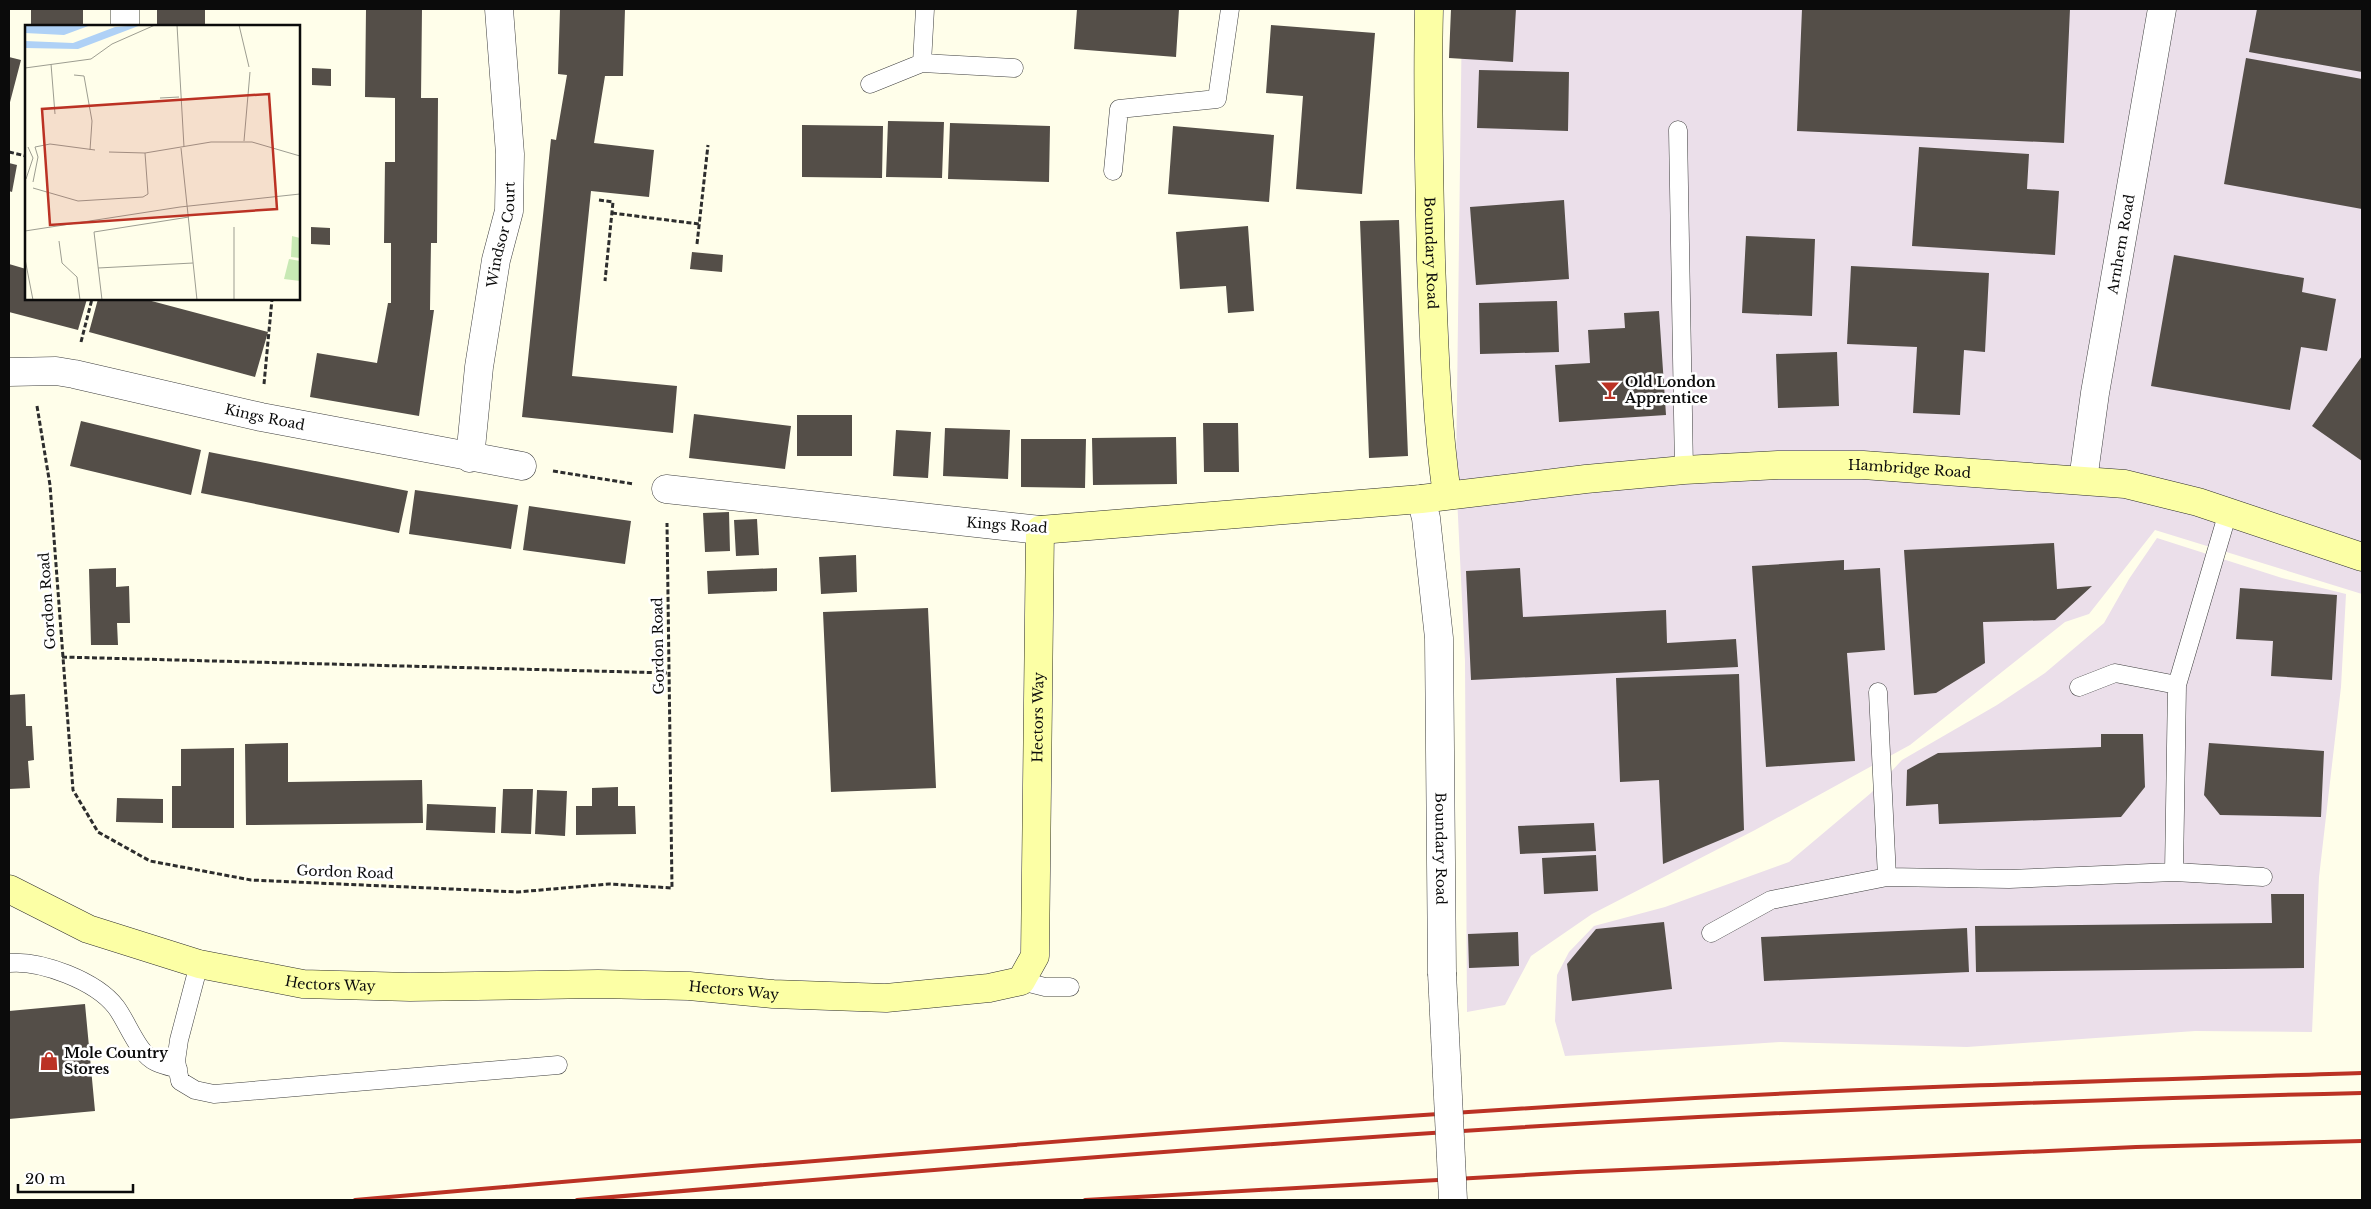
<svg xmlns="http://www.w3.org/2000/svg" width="2371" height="1209" font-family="'Libre Baskerville',serif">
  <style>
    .industrial { fill: #ebdfea }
    .building { fill: #544e48 }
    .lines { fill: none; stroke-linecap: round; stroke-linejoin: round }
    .lane-casing { stroke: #3e3e3e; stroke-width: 19 }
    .street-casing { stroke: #3e3e3e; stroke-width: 29 }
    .secondary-casing { stroke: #2d2d2d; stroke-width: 29 }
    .path { stroke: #2d2d2d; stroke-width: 3; stroke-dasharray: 5 2.5; stroke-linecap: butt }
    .lane { stroke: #fff; stroke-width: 18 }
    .street { stroke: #fff; stroke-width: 28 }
    .secondary { stroke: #fcffa5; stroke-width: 28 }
    .rail { stroke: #bb3224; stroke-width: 4 }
    .street-bridge-casing { stroke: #3e3e3e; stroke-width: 29; stroke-linecap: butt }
    .street-bridge { stroke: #fff; stroke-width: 28 }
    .labels { text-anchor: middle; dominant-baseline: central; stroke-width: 5; stroke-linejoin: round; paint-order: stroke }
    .street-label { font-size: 14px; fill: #0b0b0b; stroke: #fff }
    .poi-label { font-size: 14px; font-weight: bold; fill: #0b0b0b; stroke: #fff; text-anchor: start }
    .inset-road { fill: none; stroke: #9d9d91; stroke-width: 1 }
    .view { fill: #bb3224; fill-opacity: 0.15; stroke: #bb3224; stroke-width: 2.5 }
    .inset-edge { fill: none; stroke: #0b0b0b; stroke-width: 2.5 }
  </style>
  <rect width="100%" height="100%" fill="#fffeea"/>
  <path class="industrial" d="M1462,9H2362V594L2155,530L2089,614L2065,622L1910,745L1755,830L1592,914L1531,956L1505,1005L1467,1012L1465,661L1456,476Z
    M2157,538L2282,578L2346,594L2341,687L2319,877L2312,1032L2195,1031L1967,1047L1780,1042L1565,1056L1555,1021L1557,975L1569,952L1594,926L1665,907L1789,862L1871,793L1902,760L1997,705L2045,673L2104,623L2129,579Z"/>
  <path class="building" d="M31,9H83V26H31Z
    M157,9H205V26H157Z
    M366,9H422L421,98H438L437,243H431L430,310H434L419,416L310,397L317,353L377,363L388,303H391V243H384L385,162H395V98L365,97Z
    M560,9H625L623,76H605L594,143L654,150L649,197L591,191L572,376L677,386L673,433L522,417L551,139L556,140L567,75L558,74Z
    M1077,9H1179L1176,57L1074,49Z
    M1451,9H1516L1513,62L1449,58Z
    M1802,9H2070L2064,143L1797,131Z
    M2257,9H2362V72L2249,52Z
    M1271,25L1375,33L1362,194L1296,189L1303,96L1266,93Z
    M9,57L21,60L9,106Z
    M2246,58L2362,79V209L2224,184Z
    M312,68L331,69V86L312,85Z
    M1479,70L1569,72L1568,131L1477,128Z
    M888,121L944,122L942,178L886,177Z
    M950,123L1050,126L1049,182L948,179Z
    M802,125L883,126L882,178L802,177Z
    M1173,126L1274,135L1269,202L1168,194Z
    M1919,147L2029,154L2027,189L2059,191L2055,255L1912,246Z
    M9,163L17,165L12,192L9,191Z
    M1564,200L1569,279L1476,285L1470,207Z
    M1399,220L1408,456L1369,458L1360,221Z
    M1248,226L1254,311L1228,313L1226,286L1180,289L1176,232Z
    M311,227L330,228V245L311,244Z
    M1746,236L1815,239L1812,316L1742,313Z
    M692,252L723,255L722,272L690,269Z
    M2174,255L2304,278L2302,292L2336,299L2327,351L2301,347L2290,410L2151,386Z
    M9,264L26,269V299H87L78,330L9,312Z
    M1851,266L1989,273L1985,352L1964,350L1960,415L1913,413L1917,347L1847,344Z
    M98,299H144L268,332L255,377L89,332Z
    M1557,301L1559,352L1480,354L1479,303Z
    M1659,311L1666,415L1559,422L1555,365L1590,363L1588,330L1625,328L1624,313Z
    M1837,352L1839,406L1778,408L1776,354Z
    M2362,356V461L2312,426Z
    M694,414L791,426L785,469L689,458Z
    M797,415H852V456H797Z
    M81,421L201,450L191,495L70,466Z
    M1203,423H1238L1239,472H1204Z
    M945,428L1010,430L1008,479L943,476Z
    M896,430L931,432L928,478L893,476Z
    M1176,437L1177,484L1093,485L1092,438Z
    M1021,439H1086L1085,488L1021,487Z
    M209,452L408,491L399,533L201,493Z
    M415,490L518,505L511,549L409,534Z
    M529,506L631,521L625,564L523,550Z
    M729,512L730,551L705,552L703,513Z
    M757,519L759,555L736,556L734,520Z
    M2054,543L2057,589L2092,586L2055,620L1983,622L1985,663L1936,693L1914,695L1904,550Z
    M856,555L857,592L821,594L819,557Z
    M1844,560V570L1880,568L1885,650L1847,653L1855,761L1766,767L1752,566Z
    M116,568V587L129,586L130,623H117L118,645H91L89,569Z
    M777,568V591L708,594L707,571Z
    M1520,568L1523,617L1666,610L1667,643L1736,639L1738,667L1471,680L1466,571Z
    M2240,588L2337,595L2332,680L2271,676L2273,641L2236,639Z
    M928,608L936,788L831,792L823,612Z
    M1739,674L1744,830L1663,864L1659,780L1620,782L1616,678Z
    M25,694L26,726H32L34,760L28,761L30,788L9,789V695Z
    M2101,734H2143L2145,787L2121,817L1939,824L1938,804L1906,806L1907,770L1938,753L2101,747Z
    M288,743V782L422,780L423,823L246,825L245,744Z
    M2209,743L2324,751L2321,817L2220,815L2204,795Z
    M234,748V828H172V786H181V749Z
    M618,787V806H635L636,834L576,835V806H592V788Z
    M503,789H533L531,834L501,833Z
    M537,790L567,791L565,836L535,834Z
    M117,798L163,799V823L116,822Z
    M427,804L496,807L495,833L426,830Z
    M1594,823L1596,851L1520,854L1518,826Z
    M1596,855L1598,891L1544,894L1542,858Z
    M2271,894H2304V968L1976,972L1975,926L2272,923Z
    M1664,922L1672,989L1572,1001L1567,964L1596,929Z
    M1967,928L1969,972L1764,981L1761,937Z
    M1518,932L1519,966L1469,968L1468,934Z
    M85,1004L95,1111L9,1119V1011Z"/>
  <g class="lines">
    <g class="lane-casing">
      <path id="lane" d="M922,63L925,9
        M870,84L922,63L1014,68
        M1678,130L1684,470
        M1113,171L1119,109L1217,99L1230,9
        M2079,687L2115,673L2177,685
        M1878,692L1887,877
        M2174,872L2177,685L2228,512
        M1711,933L1771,900L1887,877L2009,879L2174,872L2263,877
        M9,963C41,960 96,981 116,1007C128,1023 138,1054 156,1062C163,1065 171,1067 178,1069
        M199,964L179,1040L176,1061L180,1081L195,1090L214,1094L558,1065
        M1021,981L1045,987H1070"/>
    </g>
    <g class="street-casing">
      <g id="street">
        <path d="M125,9V26"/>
        <path id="s1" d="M9,372L56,371L74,374L261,417L522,466"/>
        <path id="s2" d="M470,458L479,367L496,260L509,211L510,154L499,9"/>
        <path id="s3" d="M2083,480L2095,393L2162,9"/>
        <path d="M666,489L1040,530"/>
        <path id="s4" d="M1421,499L1426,518L1439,638L1442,973"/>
      </g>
    </g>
    <g class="secondary-casing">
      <g id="secondary">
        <path id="s5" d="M1429,9C1427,92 1429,176 1431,260C1434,338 1436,417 1447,495"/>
        <path id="s6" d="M9,889L88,929L199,964L303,984L410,987L598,984L689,986L773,994L886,998L989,988L1021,981L1035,956L1040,530L1421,499L1586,479L1684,470L1778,465H1863L2125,484L2198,502L2362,557"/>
      </g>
    </g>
    <path class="path" d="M9,152L26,156
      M599,200L613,202L605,281
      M612,213L699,224
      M697,244L708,145
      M81,342L92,299
      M264,384L272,299
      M37,406L50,485L73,790L98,832L150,861L251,880L518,892L609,884L672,888L667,523
      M553,471L634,484
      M62,657L669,673"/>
    <use href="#lane" class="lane"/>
    <use href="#street" class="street"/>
    <use href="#secondary" class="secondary"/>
    <path class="rail" d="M355,1200C801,1161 1248,1124 1695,1098C1917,1086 2140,1080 2362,1073
      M577,1200C950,1168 1324,1137 1698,1117C1919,1106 2141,1098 2362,1093
      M1085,1200L1577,1172L2136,1147L2362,1141"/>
    <g class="street-bridge-casing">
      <path id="street-bridge" d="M1442,973L1453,1200"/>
    </g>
    <use href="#street-bridge" class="street-bridge"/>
  </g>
  <defs>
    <g id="bar-bare" transform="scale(1.5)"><path d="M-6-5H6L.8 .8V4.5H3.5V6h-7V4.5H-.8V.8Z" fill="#bb3224" stroke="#fff" stroke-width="2.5" paint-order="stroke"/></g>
    <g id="shop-bare" transform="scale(1.5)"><path d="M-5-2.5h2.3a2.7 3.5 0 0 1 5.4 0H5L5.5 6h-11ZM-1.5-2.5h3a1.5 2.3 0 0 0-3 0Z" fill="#bb3224" stroke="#fff" stroke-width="2.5" paint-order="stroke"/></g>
  </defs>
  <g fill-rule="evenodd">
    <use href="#bar-bare" x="1610" y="390"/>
    <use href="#shop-bare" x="49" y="1061"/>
  </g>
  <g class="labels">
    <g class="street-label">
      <text stroke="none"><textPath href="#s2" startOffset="226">Windsor Court</textPath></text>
      <text stroke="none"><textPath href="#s3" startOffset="239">Arnhem Road</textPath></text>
      <text stroke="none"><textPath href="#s5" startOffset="244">Boundary Road</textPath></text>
      <text stroke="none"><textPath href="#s1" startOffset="261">Kings Road</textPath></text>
      <text stroke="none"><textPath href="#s6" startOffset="2358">Hambridge Road</textPath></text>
      <text transform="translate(1007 525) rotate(4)">Kings Road</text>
      <text transform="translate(47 601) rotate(-94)">Gordon Road</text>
      <text transform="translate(658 646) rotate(-91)">Gordon Road</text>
      <text stroke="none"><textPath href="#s6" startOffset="1298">Hectors Way</textPath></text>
      <text stroke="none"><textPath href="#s4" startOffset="351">Boundary Road</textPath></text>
      <text transform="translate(345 872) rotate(2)">Gordon Road</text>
      <text stroke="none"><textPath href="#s6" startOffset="338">Hectors Way</textPath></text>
      <text stroke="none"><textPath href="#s6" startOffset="742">Hectors Way</textPath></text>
    </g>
    <g class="poi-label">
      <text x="1625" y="382">Old London<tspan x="1625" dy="16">Apprentice</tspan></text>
      <text x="64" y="1053">Mole Country<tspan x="64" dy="16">Stores</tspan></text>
    </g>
  </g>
  <g transform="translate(25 25)">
    <rect width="275" height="275" fill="#fffeea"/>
    <path d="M267,211L275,213V233L266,232ZM264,234L275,236V256L259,254Z" fill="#c8e9b4"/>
    <path d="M66,0L39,10L0,8V1ZM116,0L53,24L0,23V16L48,18L90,2Z" fill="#afd1f6"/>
    <path class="inset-road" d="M152,0L159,122M214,0L224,42M26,39L30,89M0,43L66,34L87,19L130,0M49,50L59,51L67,96L65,125M135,73L154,72M219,116L225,47M10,122L25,119L70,125M156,123L172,275M84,127L120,128M1,154L8,133L3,122M8,157L13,132L10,122M8,163L53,176L118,172L123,169L120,128L186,117H227L275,131M209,202V275M0,206L155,182L275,169M34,216L37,238L52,252L55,275M0,234L8,275M73,243L168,238M77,275L69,207L164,192"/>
    <path class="view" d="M244,69L252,184L25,200L17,84Z"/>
    <rect width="275" height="275" class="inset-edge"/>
  </g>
  <rect width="2371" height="1209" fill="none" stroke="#0b0b0b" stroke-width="20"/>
  <path d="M18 1184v8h115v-8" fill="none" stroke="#0b0b0b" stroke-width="2.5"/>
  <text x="25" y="1184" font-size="15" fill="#0b0b0b" stroke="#ffffff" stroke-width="4" paint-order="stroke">20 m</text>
</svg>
